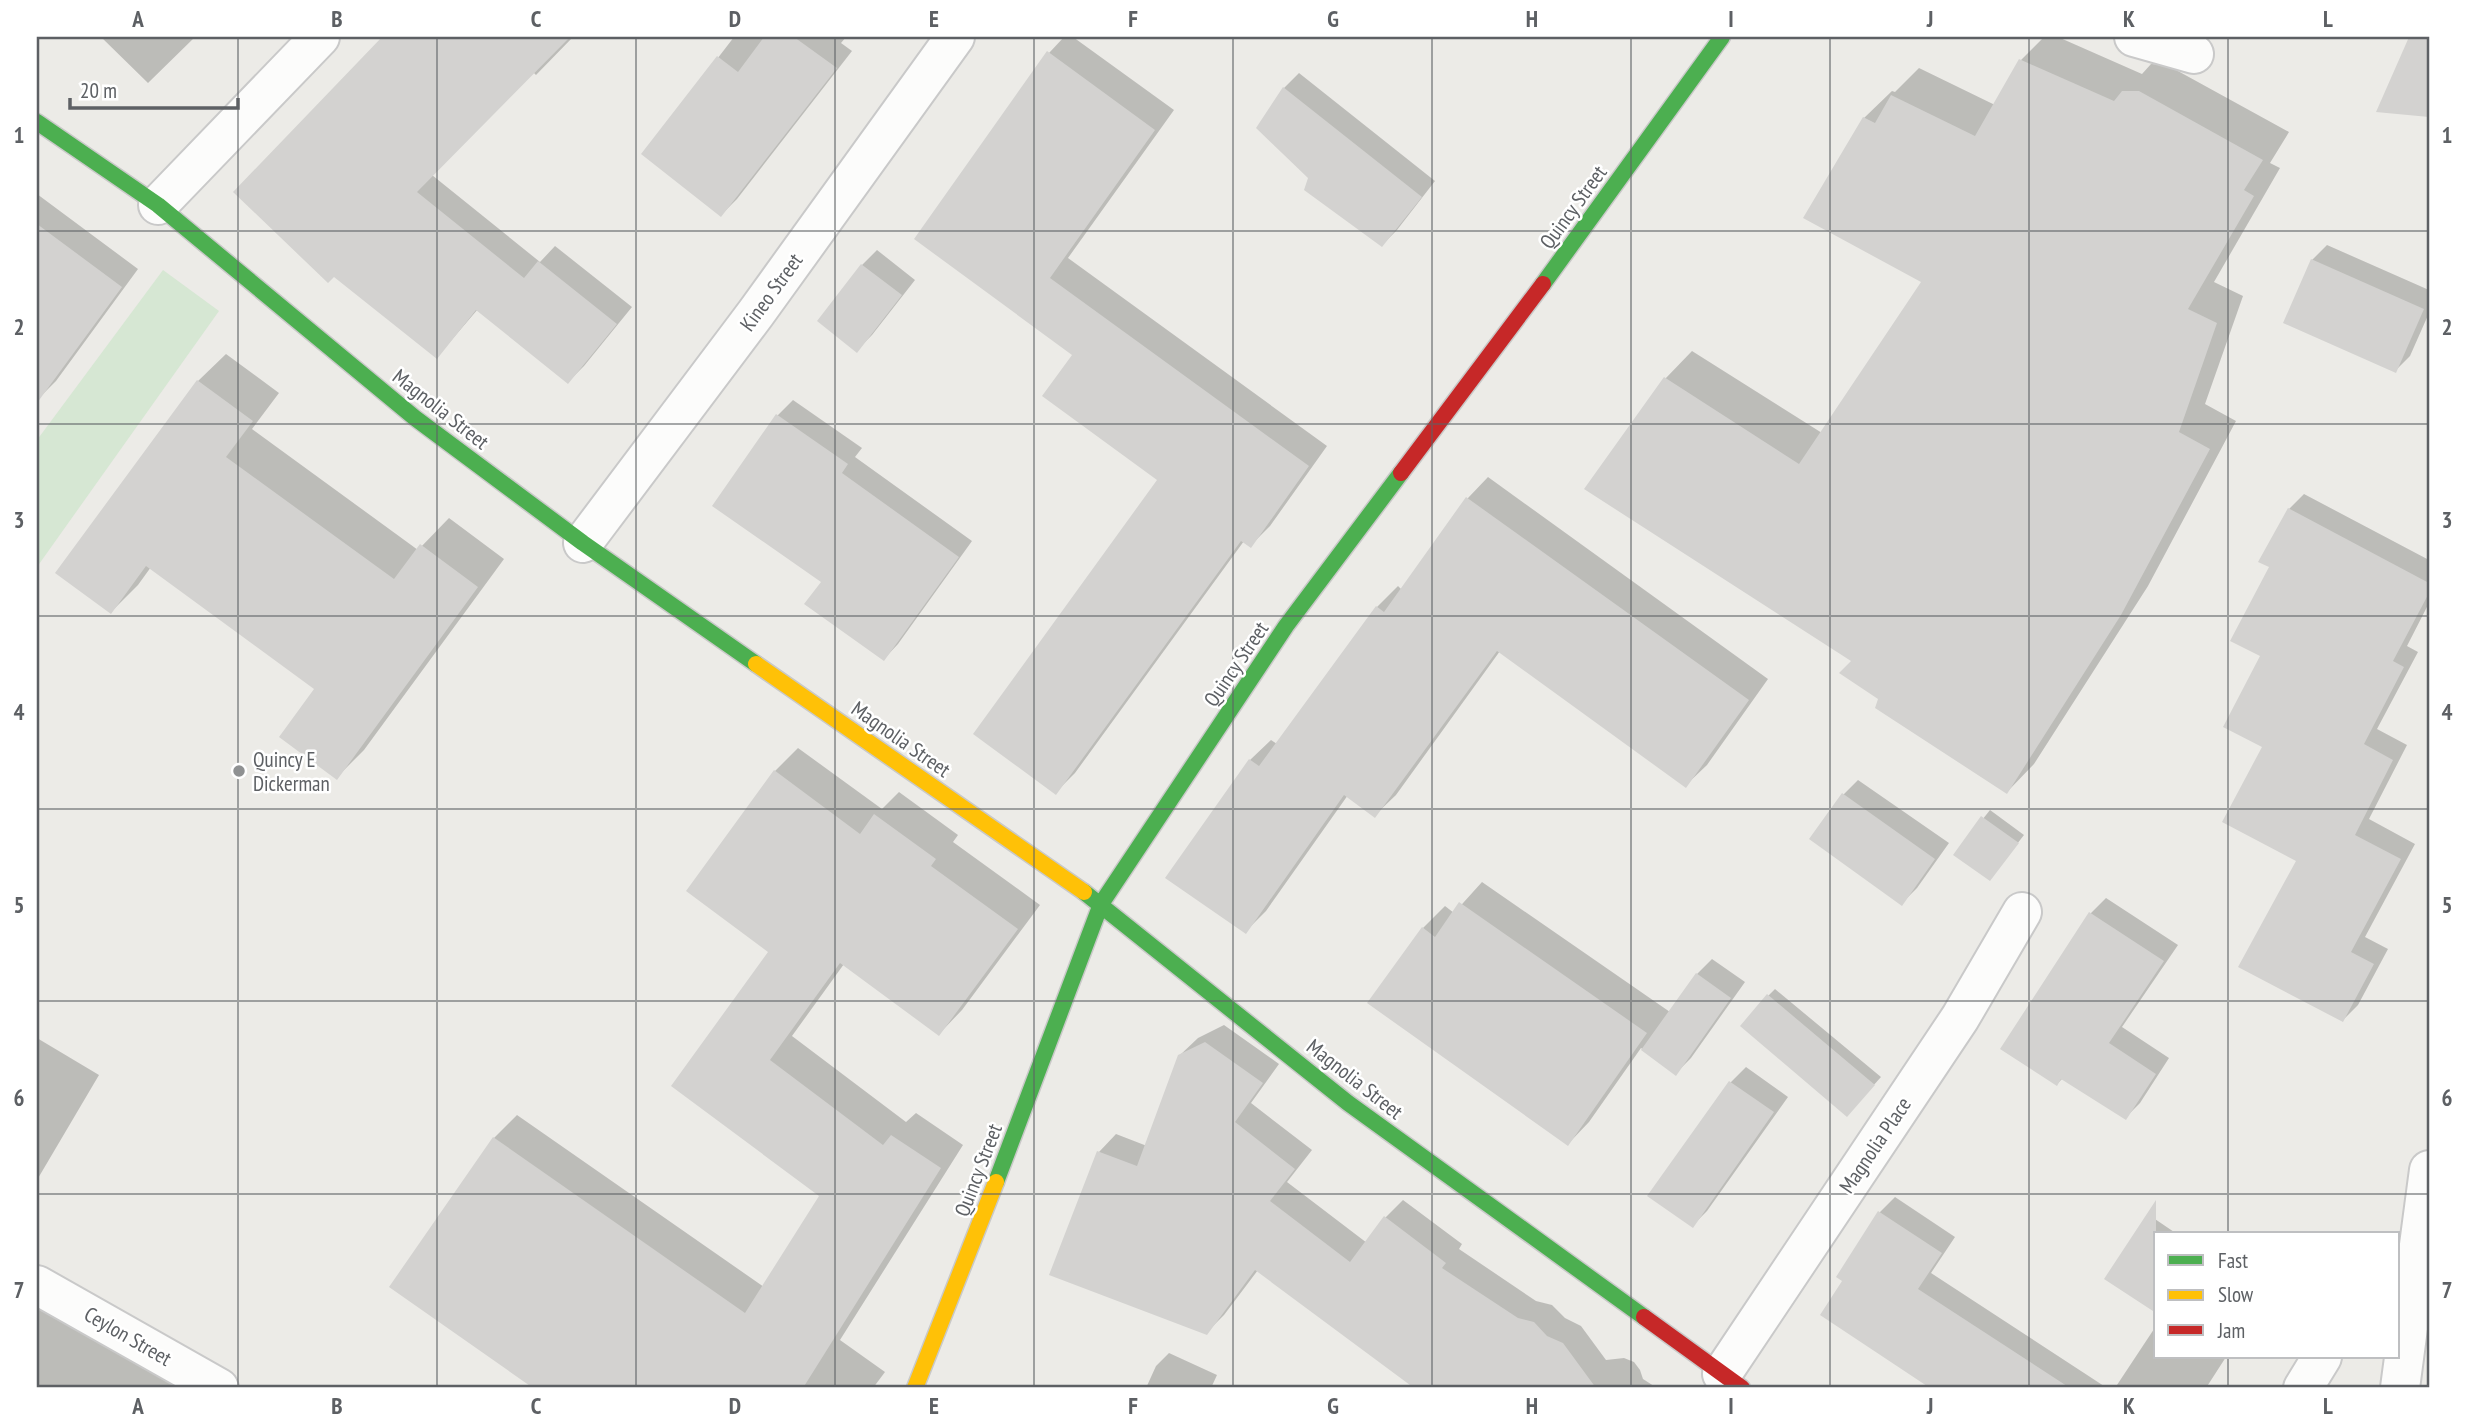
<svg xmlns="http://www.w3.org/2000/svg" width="2466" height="1425" font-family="'PT Sans Narrow',sans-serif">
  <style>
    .green { fill: #d6e7d3 }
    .shadow { fill: #0003 }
    .building { fill: #d3d2d0 }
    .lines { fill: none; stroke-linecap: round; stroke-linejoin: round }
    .street-casing { stroke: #c9c9c9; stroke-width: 42 }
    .fast-casing { stroke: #c9c9c8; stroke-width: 19 }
    .slow-casing { stroke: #c9c9c8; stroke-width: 19 }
    .jam-casing { stroke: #c9c9c8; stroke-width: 19 }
    .street { stroke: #fcfcfb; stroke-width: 38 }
    .fast { stroke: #4caf50; stroke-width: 16 }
    .slow { stroke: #ffc107; stroke-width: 16 }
    .jam { stroke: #c62828; stroke-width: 16 }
    .grid { fill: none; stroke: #5d6064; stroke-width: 2; stroke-opacity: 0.55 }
    .poi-dot { fill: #8f9192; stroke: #fff; stroke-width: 2.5 }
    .labels { text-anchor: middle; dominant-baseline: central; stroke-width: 5; stroke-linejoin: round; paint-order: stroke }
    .street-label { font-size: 21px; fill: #5d6064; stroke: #fff }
    .poi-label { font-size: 21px; fill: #5d6064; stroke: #fff; text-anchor: start }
    .neatline { fill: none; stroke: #5d6064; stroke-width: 2.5 }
    .grid-label { font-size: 23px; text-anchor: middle; font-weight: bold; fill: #5d6064 }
  </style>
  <rect width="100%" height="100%" fill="#ecebe7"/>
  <path class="green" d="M163,270L219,311L37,567V440Z"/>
  <path class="shadow" d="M101,37H195L148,83Z
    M385,37H573L536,75L533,72L432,175L540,262L555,246L632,307L584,366L568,382L478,309L437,357L235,191Z
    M734,37H846L841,43L852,51L737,199L721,215L644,154Z
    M1064,37H1073L1174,110L1068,258L1327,446L1270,526L1250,546L1244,541L1075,773L1055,793L1160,480L1074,354L916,238L1049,53Z
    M2044,37H2058L2142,74L2151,64L2167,65L2289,132L2270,163L2280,168L2214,282L2243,296L2205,404L2236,421L2148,586L2034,764L2007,792L1880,698L1665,379L1692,351L1822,433L1923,281L1864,118L1892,91L1895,92L1919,68L1995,105L2021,60Z
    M1299,73L1435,181L1397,230L1382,245L1258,128L1284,88Z
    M37,194L138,269L56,381L39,398L37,397Z
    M2327,245L2429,290V313L2410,356L2395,371L2312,260Z
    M877,250L915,280L872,335L857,350L862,265Z
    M226,354L279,393L252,429L418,550L449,518L504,559L364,750L337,777L316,689L151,567L138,585L111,612L198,381Z
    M793,400L862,448L855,457L972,541L898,644L884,659L823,581L715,506L778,415Z
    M1488,477L1768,679L1707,765L1686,785L1500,651L1396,795L1375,815L1348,795L1266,911L1245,932L1250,760L1271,740L1277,744L1377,607L1398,586L1402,590L1468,498Z
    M2304,494L2429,560V603L2407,646L2418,652L2377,729L2407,745L2369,819L2415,844L2365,937L2388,949L2358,1005L2343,1020L2265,746L2263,656L2271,567L2289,509Z
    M798,748L882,809L899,792L958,835L953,842L1040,905L962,1010L939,1034L844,964L792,1036L906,1122L916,1113L963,1145L840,1340L885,1372L873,1388H536L391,1286L494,1138L517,1115L764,1287L821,1196L674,1085L770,951L775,771Z
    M1858,780L1949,843L1917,888L1902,903L1843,795Z
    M1990,810L2024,835L1990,879L1955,854Z
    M1482,882L1670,1012L1697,974L1712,959L1745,982L1691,1058L1676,1073L1641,1048L1589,1122L1568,1144L1423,928L1445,906L1454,913Z
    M2106,898L2178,945L2122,1027L2169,1058L2140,1103L2125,1118L2063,1078L2057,1084L2091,913Z
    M1775,989L1881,1077L1854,1107L1768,996Z
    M1224,1025L1279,1064L1251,1103L1312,1150L1287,1182L1367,1243L1385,1218L1403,1200L1462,1244L1459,1249L1536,1301L1552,1305L1565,1318L1581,1326L1606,1360L1624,1358L1634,1362L1640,1370L1643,1379L1657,1388H1417L1258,1270L1224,1315L1206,1333L1099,1152L1116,1134L1147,1146L1179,1056L1198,1038Z
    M37,1038L99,1075L37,1180Z
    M1746,1067L1788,1097L1707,1211L1692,1226L1650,1196L1731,1082Z
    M1895,1197L1955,1237L1931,1273L2107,1388H1934L1822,1315L1844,1281L1880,1212Z
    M2152,1217L2177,1234H2156V1311L2107,1278Z
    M37,1293L200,1388H37Z
    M2156,1326V1357H2226L2206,1388H2115Z
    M1169,1353L1217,1375L1211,1388H1146L1156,1366Z"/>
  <path class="building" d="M382,37H570L417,192L524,278L538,261L617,324L568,384L476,310L437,359L334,277L328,283L233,192Z
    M764,37H794L837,68L721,217L641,154L717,56L738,72Z
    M2409,37H2429V117L2376,112Z
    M1047,51L1155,130L1050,278L1309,466L1251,548L1241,541L1056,795L973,734L1157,480L1042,396L1072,355L914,239Z
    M2019,59L2114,101L2122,91H2139L2263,160L2244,190L2254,196L2188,309L2217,323L2179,432L2210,449L2121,615L2007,794L1875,708L1878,699L1839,673L1851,661L1584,489L1664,377L1799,464L1921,282L1803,218L1863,117L1875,123L1891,95L1975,136Z
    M1283,87L1422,197L1382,247L1304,190L1308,178L1256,128Z
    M37,224L122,287L37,403Z
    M2311,259L2424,309L2396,373L2283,323Z
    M861,264L902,295L857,353L817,321Z
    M197,380L253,421L226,457L394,579L420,544L478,587L337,780L279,737L314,689L146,566L111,614L55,573Z
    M776,414L848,464L842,473L959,557L884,661L804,604L821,582L712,506Z
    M1466,497L1749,700L1686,788L1497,651L1375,818L1344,795L1246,934L1165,878L1249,759L1259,766L1376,606L1384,612Z
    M2288,508L2429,583V593L2393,661L2404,667L2364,744L2393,760L2355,835L2401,859L2351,952L2374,964L2343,1022L2238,967L2296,861L2222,822L2262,747L2223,727L2260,656L2230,641L2269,567L2258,562Z
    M774,770L860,834L874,814L936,859L931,866L1018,929L939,1036L840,963L770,1060L883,1145L891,1135L941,1168L803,1388H533L389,1287L493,1137L745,1313L819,1196L671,1086L768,952L686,891Z
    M1842,793L1935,859L1902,906L1809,839Z
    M1981,816L2019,843L1990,881L1953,855Z
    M1459,902L1647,1033L1568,1146L1367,1003L1422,927L1435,937Z
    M2089,912L2164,961L2109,1043L2156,1074L2126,1120L2061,1079L2057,1086L2000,1049Z
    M1696,973L1731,998L1676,1076L1641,1050Z
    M1767,994L1875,1085L1847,1117L1740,1026Z
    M1205,1042L1263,1083L1235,1122L1295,1169L1270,1201L1350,1262L1384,1216L1446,1263L1442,1268L1518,1318L1534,1322L1547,1336L1563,1343L1596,1388H1414L1255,1270L1207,1335L1049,1275L1097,1151L1137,1166L1178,1055Z
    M1729,1081L1774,1112L1693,1228L1647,1196Z
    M2156,1200V1313L2104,1279Z
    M1878,1211L1942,1253L1918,1289L2070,1388H1930L1820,1315L1842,1281L1836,1277Z"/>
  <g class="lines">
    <g class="street-casing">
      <path id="street" d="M2134,37L2194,54
        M158,205L320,37
        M583,543L756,313L955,37
        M37,1285L219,1388
        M1722,1374L1960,1018L2022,912
        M2303,1388L2322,1357
        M2400,1388L2429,1170"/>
    </g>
    <g class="fast-casing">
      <path id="fast" d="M37,122L158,205L415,418L583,543L756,664
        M1543,284L1722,37
        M1084,892L1348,1103L1644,1317
        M996,1182L1101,904L1286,626L1401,473"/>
    </g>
    <g class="slow-casing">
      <path id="slow" d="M756,664L1084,892
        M915,1388L996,1182"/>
    </g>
    <g class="jam-casing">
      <path id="jam" d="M1401,473L1543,284
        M1644,1317L1742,1388"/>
    </g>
    <use href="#street" class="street"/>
    <use href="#fast" class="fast"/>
    <use href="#slow" class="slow"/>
    <use href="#jam" class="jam"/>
  </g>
  <path class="grid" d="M238,37V1388M437,37V1388M636,37V1388M835,37V1388M1034,37V1388M1233,37V1388M1432,37V1388M1631,37V1388M1830,37V1388M2029,37V1388M2228,37V1234M37,231H2429M37,424H2429M37,616H2429M37,809H2429M37,1001H2429M37,1194H2429M2228,1357V1388"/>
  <circle class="poi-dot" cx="239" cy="771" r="7"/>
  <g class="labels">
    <g class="street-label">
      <text transform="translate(1573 207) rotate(-54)">Quincy Street</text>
      <text transform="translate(771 292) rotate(-54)">Kineo Street</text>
      <text transform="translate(441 409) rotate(38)">Magnolia Street</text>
      <text transform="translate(1236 664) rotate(-56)">Quincy Street</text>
      <text transform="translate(901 739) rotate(35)">Magnolia Street</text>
      <text transform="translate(1355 1079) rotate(38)">Magnolia Street</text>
      <text transform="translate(1875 1145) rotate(-56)">Magnolia Place</text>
      <text transform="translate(978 1170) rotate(-69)">Quincy Street</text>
      <text transform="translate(128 1336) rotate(30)">Ceylon Street</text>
    </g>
    <g class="poi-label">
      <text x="253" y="759">Quincy E<tspan x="253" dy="24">Dickerman</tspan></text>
    </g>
  </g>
  <rect width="2466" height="1425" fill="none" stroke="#ffffff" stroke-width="77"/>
  <rect x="2154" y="1232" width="245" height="126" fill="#ffffff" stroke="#bebfc1" stroke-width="2"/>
  <rect x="2168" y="1255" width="35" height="10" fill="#4caf50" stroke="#bebfc1" stroke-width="2"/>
  <text x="2218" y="1268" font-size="21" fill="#5d6064">Fast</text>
  <rect x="2168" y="1290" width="35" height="10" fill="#ffc107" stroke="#bebfc1" stroke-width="2"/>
  <text x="2218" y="1302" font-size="21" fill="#5d6064">Slow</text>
  <rect x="2168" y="1325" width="35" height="10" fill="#c62828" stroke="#bebfc1" stroke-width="2"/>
  <text x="2218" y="1338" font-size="21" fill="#5d6064">Jam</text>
  <path d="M70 98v10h168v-10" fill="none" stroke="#5d6064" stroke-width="3.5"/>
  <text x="80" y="98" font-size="21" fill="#5d6064" stroke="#ffffff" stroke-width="5" paint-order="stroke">20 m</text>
  <rect x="38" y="38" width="2390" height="1348" class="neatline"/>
  <g class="grid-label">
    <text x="138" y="27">A</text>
    <text x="337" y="27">B</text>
    <text x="536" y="27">C</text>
    <text x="735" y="27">D</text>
    <text x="934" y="27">E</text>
    <text x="1133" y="27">F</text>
    <text x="1333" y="27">G</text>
    <text x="1532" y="27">H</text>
    <text x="1731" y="27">I</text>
    <text x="1930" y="27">J</text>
    <text x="2129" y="27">K</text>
    <text x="2328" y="27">L</text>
    <text x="19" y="143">1</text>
    <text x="2447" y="143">1</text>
    <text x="19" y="335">2</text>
    <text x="2447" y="335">2</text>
    <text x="19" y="528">3</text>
    <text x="2447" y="528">3</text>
    <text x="19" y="720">4</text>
    <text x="2447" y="720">4</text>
    <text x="19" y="913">5</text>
    <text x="2447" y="913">5</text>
    <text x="19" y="1106">6</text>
    <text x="2447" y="1106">6</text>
    <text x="19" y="1298">7</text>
    <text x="2447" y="1298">7</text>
    <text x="138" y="1414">A</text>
    <text x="337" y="1414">B</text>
    <text x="536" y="1414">C</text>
    <text x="735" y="1414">D</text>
    <text x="934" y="1414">E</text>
    <text x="1133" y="1414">F</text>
    <text x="1333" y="1414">G</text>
    <text x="1532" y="1414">H</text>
    <text x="1731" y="1414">I</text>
    <text x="1930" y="1414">J</text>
    <text x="2129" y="1414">K</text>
    <text x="2328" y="1414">L</text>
  </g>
</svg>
